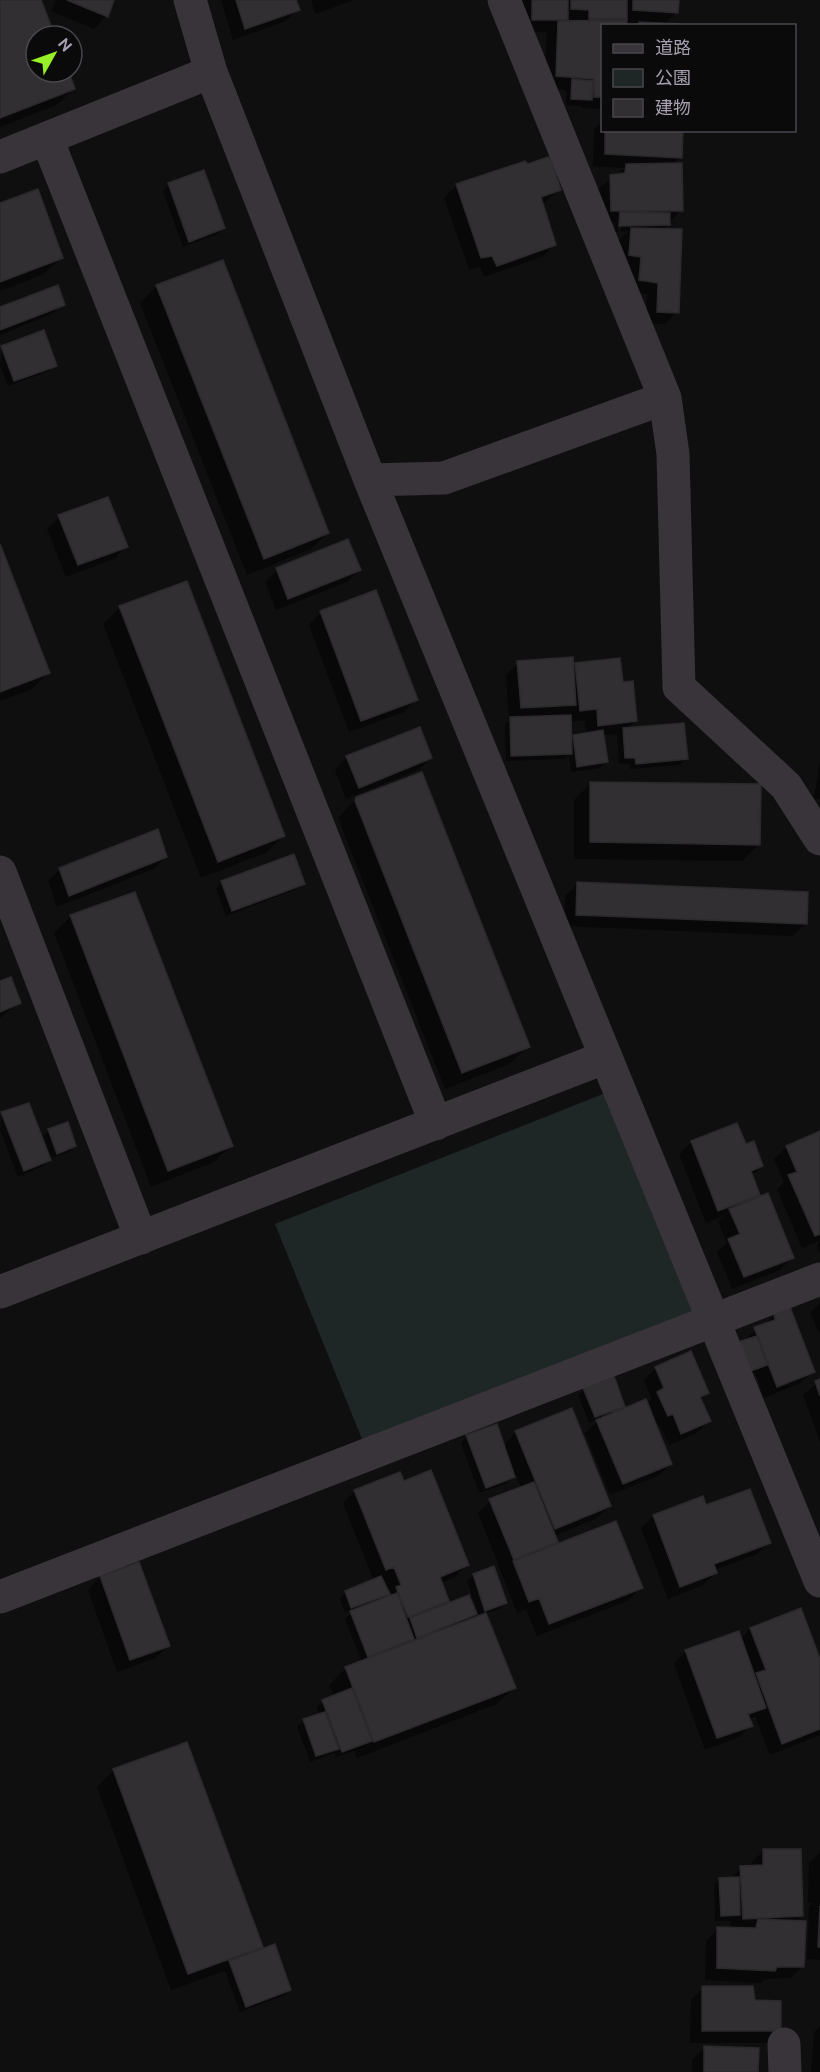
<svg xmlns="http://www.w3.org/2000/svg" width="820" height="2072" font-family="Ubuntu,'Noto Sans JP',sans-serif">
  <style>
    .green { fill: #1f2726 }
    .shadow { fill: #0007; fill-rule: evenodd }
    .building { fill: #312f32; stroke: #2b292c; stroke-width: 1.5 }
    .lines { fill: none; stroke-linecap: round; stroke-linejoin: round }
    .street { stroke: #38343a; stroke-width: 33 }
  </style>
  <rect width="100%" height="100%" fill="#100f10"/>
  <path class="green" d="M613,1090L701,1315L364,1444L275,1224Z"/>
  <path class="shadow" d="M0,0H39L53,36H36V72H67L74,88L57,105L0,127Z
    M56,0H113L106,16L94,29L51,11Z
    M221,0H294L298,9L286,21L233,40Z
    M311,0H354L315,14Z
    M520,0H678L677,12L665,24L680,26H638L640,23L625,22L602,26V109L582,108V106L566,105V90L544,88L547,32H520Z
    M602,121V130H681L680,157L672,165L681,210L663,230L677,312L665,324H646L647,294L628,292L619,241L629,231L621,232V223H618V232H614L615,223H599L598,189L625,168L593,166L594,130Z
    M524,162L560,190L542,204L555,244L542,257L484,277L480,267L469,269L444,198L456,186Z
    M169,185L223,228L217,234L183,247L163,191Z
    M0,205L61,257L44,274L0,291Z
    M157,286L328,533L311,549L247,575L140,303Z
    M57,287L64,302L52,314L0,335V309Z
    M2,348L55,365L49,371L8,386L0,365Z
    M59,517L126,546L114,559L66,577L47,529Z
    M0,548L48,673L32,689L0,701Z
    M277,570H359L347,582L276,610L265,582Z
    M186,583L284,835L267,852L201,878L103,624L120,607Z
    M321,612L416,700L404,712L349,732L309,625Z
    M518,663L572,668L575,664L636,721L627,729L686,759L680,765L630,769L629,764L619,763L617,734L602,735L606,761L600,768L571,772L569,755L564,759L506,761L505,725L509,721L506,675ZM585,720L586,734L573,736L570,740L569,722Z
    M347,757L431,758L418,770L346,799L335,770Z
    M820,761V799L814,798Z
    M591,783L759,844L742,861L574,859V800Z
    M357,798L528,1046L511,1063L445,1089L338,818Z
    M166,857L153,869L57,907L48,881L60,869Z
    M222,882L303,883L297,889L226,916L216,888Z
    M578,884L805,924L793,936L564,926L565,896Z
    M71,916L231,1146L214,1162L151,1187L54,933Z
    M0,983L19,1002L0,1018Z
    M2,1114L41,1138L49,1131L67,1124L75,1146L69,1152L51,1158L43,1166L18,1177L0,1130Z
    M820,1133V1240L802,1248L777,1189L784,1182L774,1159L787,1147Z
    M692,1142L745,1146L762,1166L751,1177L758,1195L751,1202L793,1257L780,1270L732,1289L717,1252L727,1243L718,1222L725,1215L706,1223L679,1154Z
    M820,1241V1253L817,1245Z
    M820,1303V1334L810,1313Z
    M775,1315L813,1371L801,1383L764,1398L755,1372L741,1377L743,1341Z
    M656,1368L707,1393L700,1400L709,1421L697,1433L669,1445L660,1425L656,1427L671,1464L658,1476L610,1495L585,1433L599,1419L589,1423L578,1395L584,1389L623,1406L617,1413L647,1404L652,1399L644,1380Z
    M820,1381V1442L803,1395Z
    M516,1432L610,1506L597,1518L554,1536L556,1541L549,1549L641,1587L629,1600L537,1636L526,1609L517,1613L478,1513L490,1501L521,1488L516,1475L507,1483L479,1493L461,1443L467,1436L503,1446Z
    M403,1483L467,1565L455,1577L440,1583L447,1601L439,1608L476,1612L468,1621L479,1617L467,1581L474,1575L505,1603L499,1609L485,1614L514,1688L497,1704L357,1758L354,1751L336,1757L334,1753L310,1762L297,1727L304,1720L320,1715L316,1707L334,1697L329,1685L346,1668L362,1662L345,1619L354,1610L345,1613L340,1599L346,1592L374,1581L343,1503L355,1491Z
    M653,1516L769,1542L757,1554L715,1570L716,1573L703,1585L668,1599L641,1528Z
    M138,1564L168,1646L156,1658L117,1672L88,1590L100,1577Z
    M750,1629L820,1663V1735L770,1755L755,1716L749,1721L751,1725L739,1737L705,1750L674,1664L686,1651L740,1639Z
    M114,1770L261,1947L255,1953L290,1990L283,1996L240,2012L225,1971L171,1990L97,1787Z
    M763,1851L802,1915L796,1922L803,1966L791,1978L765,1979L761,1983L705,1980L706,1941L718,1929H731L730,1921H715L714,1885L720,1879H730L741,1868L751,1867V1863Z
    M820,1852V1960L807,1959L809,1907L813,1903H808L809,1863Z
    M703,1988L754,2002L779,2031L767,2043H690L691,2000Z
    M820,2026V2072H811L814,2032Z
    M705,2048L757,2072H692V2060Z"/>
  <path class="building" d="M0,0H41L55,36H36V72H69L75,89L0,118Z
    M67,0H114L108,17Z
    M236,0H296L300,10L245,29Z
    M532,0H568V20H532Z
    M571,0H627V19H589V10L571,9Z
    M633,0H679L678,13L633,10Z
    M627,20L626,26H602V97H594V79L556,76L558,21Z
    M639,22L681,24V26H639Z
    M572,79L593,81L592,100L571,99Z
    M605,130H683L682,158L605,154Z
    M548,157L551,158L561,190L541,197L556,245L497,266L492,256L481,258L456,184L525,161L528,164Z
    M682,163L683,211H611L610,175L625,173L626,164Z
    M204,170L225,228L189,242L168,183Z
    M38,189L63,258L0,282V203Z
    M620,212L670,213V225L619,226Z
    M631,228L682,229L679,313L657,312L658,283L639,280L641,257L629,255Z
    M223,260L329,533L264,559L156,285Z
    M58,285L65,305L0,330V307Z
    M44,330L57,366L14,381L1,346Z
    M108,497L128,547L78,565L58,515Z
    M348,539L361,570L288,599L276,568Z
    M0,544L50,673L0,692Z
    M187,581L285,836L218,862L119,606Z
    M376,590L418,700L361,721L320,611Z
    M573,657L576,705L521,708L517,661Z
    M620,658L623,682L633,681L637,721L598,726L597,709L580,711L575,663Z
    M571,715L572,754L511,756L510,717Z
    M684,723L688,759L636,764L635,758H625L623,728Z
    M420,727L432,758L359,788L346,756Z
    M603,730L608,762L577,767L573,735Z
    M422,772L530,1047L462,1073L355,801L356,797Z
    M590,782L761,784L760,845L590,842Z
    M158,829L167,857L69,896L59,868Z
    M294,854L305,884L232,911L221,881Z
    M577,882L808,892L807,924L576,915Z
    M135,892L233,1146L168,1171L70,915Z
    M11,977L21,1003L0,1012V981Z
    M29,1103L51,1160L24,1171L1,1112Z
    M68,1122L76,1146L57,1154L48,1129Z
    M737,1123L746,1144L754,1141L763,1166L751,1171L760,1195L718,1211L691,1141Z
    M820,1131V1234L815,1236L788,1175L797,1172L786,1146Z
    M768,1193L794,1258L744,1277L728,1239L740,1234L729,1209Z
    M790,1307L815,1372L777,1387L754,1327L775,1320L774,1314Z
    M757,1336L767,1365L748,1372L738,1342Z
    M691,1351L709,1393L700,1397L711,1421L681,1434L673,1414L668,1416L657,1392L664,1388L655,1367Z
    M614,1376L625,1407L595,1417L583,1388Z
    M820,1379V1396L815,1381Z
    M646,1399L672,1464L623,1484L596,1420Z
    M572,1408L611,1506L555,1529L515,1431Z
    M497,1424L515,1477L486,1488L466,1435Z
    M431,1470L469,1565L440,1577L449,1601L408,1617L396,1587L401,1585L394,1567L386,1570L354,1490L400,1472L404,1481Z
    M534,1482L558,1542L514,1560L489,1499Z
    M750,1489L771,1543L714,1564L717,1573L680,1587L653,1515L703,1496L706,1505Z
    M616,1521L643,1588L549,1624L539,1598L529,1602L513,1561Z
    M139,1562L170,1646L130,1660L100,1576Z
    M494,1566L507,1603L485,1611L473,1574Z
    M381,1576L390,1594L351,1608L345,1591Z
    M397,1593L414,1639L368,1657L350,1611Z
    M469,1595L477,1614L417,1638L410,1618Z
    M801,1608L820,1659V1729L782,1744L756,1673L766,1670L750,1628Z
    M486,1613L516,1688L374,1742L345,1667Z
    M739,1631L766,1708L748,1714L753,1726L717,1738L685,1650Z
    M352,1688L372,1741L342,1752L322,1700Z
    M325,1712L339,1749L316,1756L303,1719Z
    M187,1742L263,1947L188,1974L113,1769Z
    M763,1849H801L803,1916L743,1919L740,1866L763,1865Z
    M739,1877L740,1915L721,1916L719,1878Z
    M820,1906V1947H818Z
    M758,1919L806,1921L804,1967H777L775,1971L717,1968V1927L756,1928Z
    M275,1944L291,1990L246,2007L229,1961Z
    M702,1986H753L755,2000L781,2001V2031H702Z
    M704,2046L759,2048L758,2072H704Z"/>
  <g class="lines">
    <path class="street" d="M504,0L665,398L673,454L679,687L786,786L820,839
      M211,72L370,480L820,1581
      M47,139L436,1124
      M0,157L211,72L190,0
      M370,480L444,478L665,398
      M0,872L141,1238
      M0,1292L606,1057
      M0,1597L820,1279
      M784,2044L785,2072"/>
  </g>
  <rect x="601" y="24" width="195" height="108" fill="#0b0a0b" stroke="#4a464d" stroke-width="1.5"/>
  <rect x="613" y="44" width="30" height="9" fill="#38343a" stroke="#4a464d" stroke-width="1.5"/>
  <text x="655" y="54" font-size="18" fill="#a8a0b1">道路</text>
  <rect x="613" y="69" width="30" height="18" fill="#1f2726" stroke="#4a464d" stroke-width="1.5"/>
  <text x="655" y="84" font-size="18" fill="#a8a0b1">公園</text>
  <rect x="613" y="99" width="30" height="18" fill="#312f32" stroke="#4a464d" stroke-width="1.5"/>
  <text x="655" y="114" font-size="18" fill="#a8a0b1">建物</text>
  <g transform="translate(54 54) rotate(50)"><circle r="28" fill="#0b0a0b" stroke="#4a464d" stroke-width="1.5"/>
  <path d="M0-4.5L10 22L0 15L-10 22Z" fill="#97ef28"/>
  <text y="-9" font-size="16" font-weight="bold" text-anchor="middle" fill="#a8a0b1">N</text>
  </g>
</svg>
